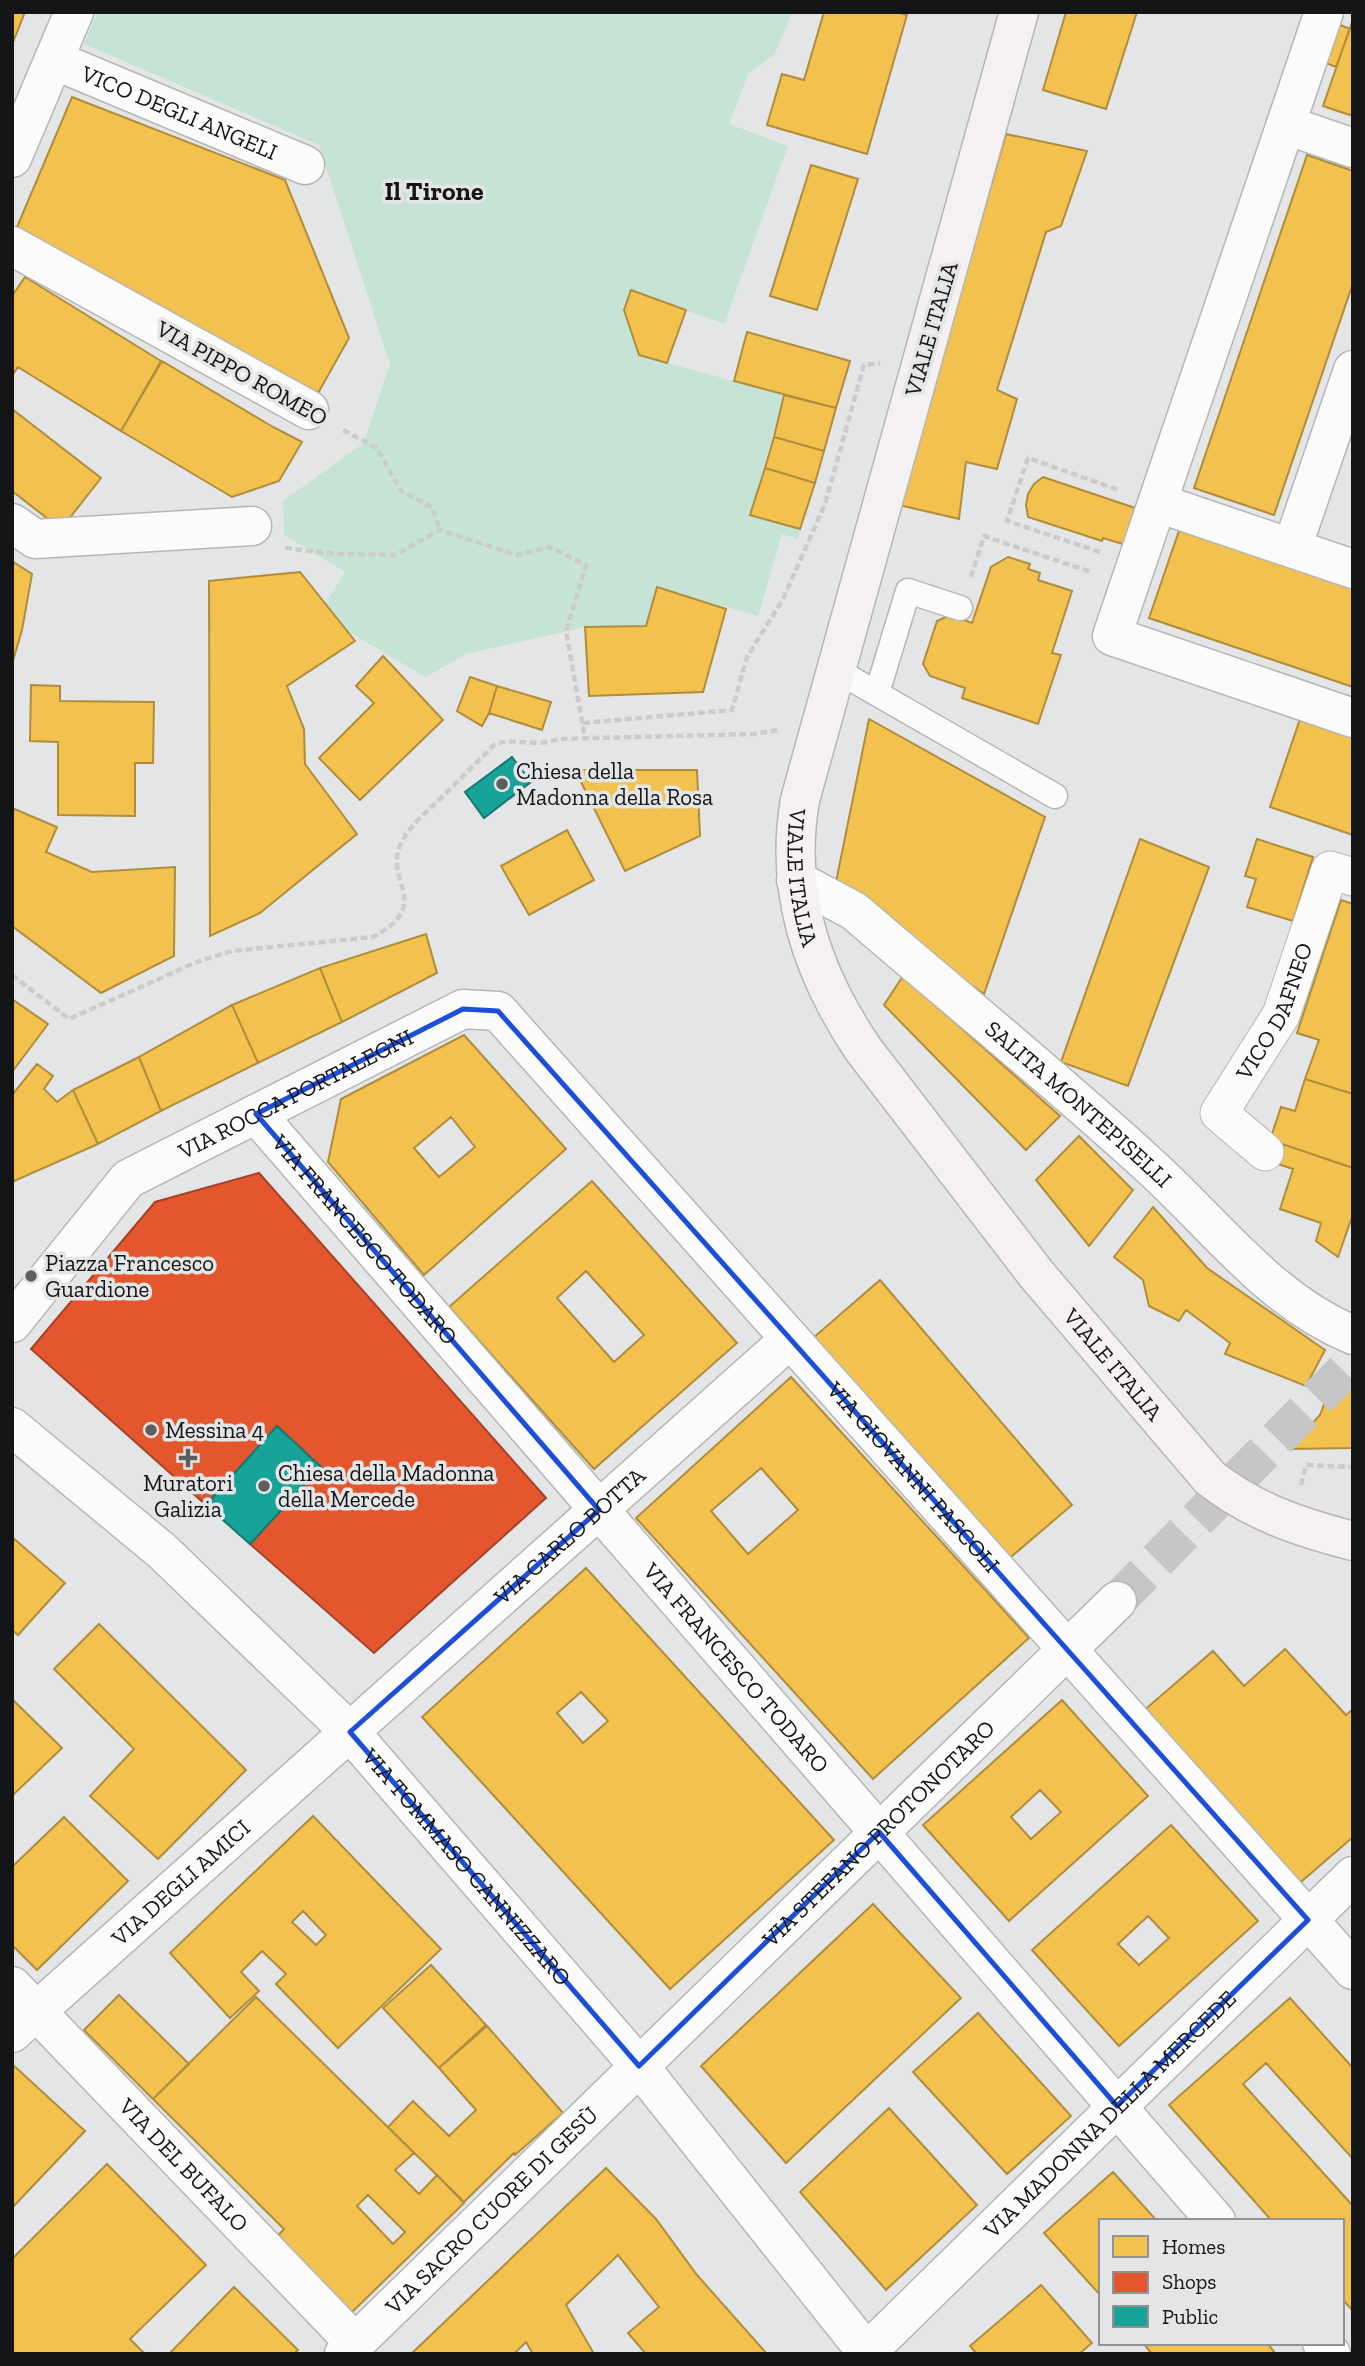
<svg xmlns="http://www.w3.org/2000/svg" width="1365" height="2366" font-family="'Zilla Slab',serif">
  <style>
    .green { fill: #c5e4d5 }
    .homes { fill: #f2c14e; stroke: #af8d3d; stroke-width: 2; fill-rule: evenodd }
    .shops { fill: #e4572e; stroke: #a64327; stroke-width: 2 }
    .public { fill: #17a398; stroke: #167871; stroke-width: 2 }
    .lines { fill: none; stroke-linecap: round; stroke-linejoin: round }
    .minor-tunnel { stroke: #c5c6c7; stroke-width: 38; stroke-dasharray: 38 19; stroke-linecap: butt }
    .service-casing { stroke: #b5b6b7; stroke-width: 27 }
    .pedestrian-casing { stroke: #b5b6b7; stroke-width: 39 }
    .minor-casing { stroke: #b5b6b7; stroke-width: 41 }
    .tertiary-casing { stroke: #b5b6b7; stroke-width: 41 }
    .secondary-casing { stroke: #b5b6b7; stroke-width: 41 }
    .path { stroke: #cccccd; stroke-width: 4.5; stroke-dasharray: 7 3.5; stroke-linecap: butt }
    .service { stroke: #fbfbfb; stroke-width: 24 }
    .pedestrian { stroke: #fbfbfb; stroke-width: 37 }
    .minor { stroke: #fbfbfb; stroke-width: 38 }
    .tertiary { stroke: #fbfbfb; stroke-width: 38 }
    .secondary { stroke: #f5f1f2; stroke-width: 38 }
    .marked { fill: none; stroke: #1d4ed8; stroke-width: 5; stroke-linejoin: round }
    .poi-dot { fill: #5d5e5f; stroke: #e3e5e7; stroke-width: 2.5 }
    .labels { text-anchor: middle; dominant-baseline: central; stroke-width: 7; stroke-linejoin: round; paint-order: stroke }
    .street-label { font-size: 23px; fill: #141516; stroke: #e3e5e7 }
    .poi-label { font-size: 23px; fill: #141516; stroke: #e3e5e7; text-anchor: start }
    .quarter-label { font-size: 26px; font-weight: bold; fill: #141516; stroke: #e3e5e7 }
  </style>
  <rect width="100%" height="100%" fill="#e4e5e6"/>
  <path class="green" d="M98,12H792L775,54L748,74L729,124L788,146L724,324L632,291L624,309L639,355L784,395L750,515L800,529L798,539L782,534L758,616L657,587L646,626L585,627L466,654L425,677L319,614L345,572L284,535L283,501L364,443L390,364L319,145L84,44Z"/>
  <path class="homes" d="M12,12H25L12,45Z
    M824,12H896L907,15L867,154L767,125L782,74L804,80Z
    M1066,12H1137L1106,109L1043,90Z
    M1353,19V116L1323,106Z
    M1336,23L1350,29L1336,67L1323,62Z
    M72,97L285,180L349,338L317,395L17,227Z
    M1006,134L1087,151L1061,226L1046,232L997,390L1017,399L997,469L966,462L959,519L899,505Z
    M1307,155L1353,171V283L1274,515L1194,488Z
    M811,165L858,179L817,310L770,296Z
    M25,277L161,361L121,431L18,367L12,376V296Z
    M631,290L686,310L667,363L639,355L624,310Z
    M747,332L850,361L836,408L734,381Z
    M162,361L273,427L302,442L279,481L232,497L121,431Z
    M784,395L836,408L824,451L774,437Z
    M12,409L101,478L61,529L12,491Z
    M774,437L824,451L815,483L765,468Z
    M765,468L815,483L800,529L750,515Z
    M1043,477L1138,509L1126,545L1103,538L1102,541L1028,517L1026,505L1028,494L1034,484Z
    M1181,525L1353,583V687L1149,618Z
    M1008,557L1030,564L1028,569L1040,573L1038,580L1072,591L1052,653L1061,655L1038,724L962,698L965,688L930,676L923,664L937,621L950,615L972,623L991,567Z
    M12,561L32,574L22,630L12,664Z
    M300,572L355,641L287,686L304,729L305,764L357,834L260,913L210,936L209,581Z
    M657,587L726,609L703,692L589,696L585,627L646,626Z
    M383,656L443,720L360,800L319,758L374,703L356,686Z
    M470,677L497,686L489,713L482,726L457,711Z
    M31,685L60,686V701L154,702L153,763H135V816L58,815V742L30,741Z
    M497,686L551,702L542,730L489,713Z
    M869,719L1045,817L984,994L835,887Z
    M1300,719L1353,736V835L1270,807Z
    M582,770H697L700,836L625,871L578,776Z
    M12,808L57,827L46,852L92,872L175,867L174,956L101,993L12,926Z
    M567,830L594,880L529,915L501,866Z
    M1140,839L1209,867L1128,1086L1061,1062Z
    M1257,839L1313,857L1293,921L1247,907L1256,879L1245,876Z
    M1341,900L1353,904V1094L1305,1079L1319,1040L1297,1033Z
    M426,934L437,973L342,1022L320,968Z
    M320,968L342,1022L258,1063L232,1005Z
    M903,976L1060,1116L1026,1150L884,1005Z
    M12,999L48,1024L12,1072Z
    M232,1005L258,1063L161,1111L139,1057Z
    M464,1035L566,1149L424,1275L328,1162L341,1099ZM451,1117L475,1147L439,1177L414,1148Z
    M139,1057L161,1111L98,1144L73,1090Z
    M37,1064L53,1076L44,1089L57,1102L73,1090L98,1144L12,1182V1095Z
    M1305,1079L1353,1094V1168L1270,1140L1281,1107L1295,1111Z
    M1079,1136L1133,1190L1089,1246L1036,1180Z
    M1270,1140L1353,1168V1214L1338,1257L1316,1241L1321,1223L1280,1209L1293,1169L1263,1159Z
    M592,1181L737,1343L594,1469L449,1307ZM586,1271L644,1335L614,1362L557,1298Z
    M1153,1207L1207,1268L1325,1350L1306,1386L1225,1354L1230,1343L1186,1310L1179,1321L1149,1306L1143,1280L1114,1257Z
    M880,1280L1072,1505L1005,1562L813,1338Z
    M791,1377L1029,1638L873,1779L636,1518ZM761,1468L798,1510L748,1554L711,1511Z
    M1333,1381L1353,1385V1448L1289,1449L1320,1415Z
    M12,1537L65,1583L18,1635L12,1630Z
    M586,1568L834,1840L670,1989L422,1717ZM581,1692L608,1721L583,1743L557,1713Z
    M99,1624L246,1770L158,1859L90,1796L134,1749L54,1669Z
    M1285,1649L1346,1715L1353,1709V1837L1295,1887L1142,1712L1213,1651L1244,1686Z
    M12,1699L62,1748L12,1796Z
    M1062,1700L1148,1796L1009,1921L923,1825ZM1040,1790L1061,1812L1031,1839L1011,1817Z
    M313,1816L441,1949L338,2048L276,1984L286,1974L262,1951L241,1972L259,1991L230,2018L170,1953ZM303,1911L326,1935L316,1945L292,1922Z
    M64,1817L128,1881L37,1970L12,1945V1867Z
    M1171,1825L1258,1921L1119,2046L1032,1950ZM1148,1916L1169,1938L1139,1965L1118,1944Z
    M873,1904L961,1998L786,2163L701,2066Z
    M431,1965L486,2025L439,2068L383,2008Z
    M119,1995L189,2064L153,2099L84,2030Z
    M256,1997L414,2153L395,2170L419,2194L437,2175L464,2203L348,2316L274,2240L284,2229L153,2099ZM368,2195L405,2232L393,2244L357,2206Z
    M1290,1998L1353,2068V2159L1266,2063L1243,2084L1353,2206V2311L1342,2299V2221H1272L1169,2105Z
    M978,2013L1071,2116L1007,2174L913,2072Z
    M487,2026L563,2113L515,2155L514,2153L464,2202L388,2127L413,2101L449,2136L476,2110L439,2068Z
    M12,2064L85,2131L12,2208Z
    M889,2108L977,2205L886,2290L800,2192Z
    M107,2164L206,2265L130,2339L145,2354H12V2259Z
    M606,2168L656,2219L697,2275L767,2354H646L628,2333L659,2307L618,2255L566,2305L594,2354H533L526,2342L514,2354H411Z
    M1113,2172L1157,2221H1101V2296L1044,2233Z
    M1041,2285L1092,2343L1079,2354H977L970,2346Z
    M234,2287L298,2350L294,2354H169Z
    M1143,2343H1267L1276,2354H1152Z"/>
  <path class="shops" d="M259,1173L546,1498L374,1653L250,1544L321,1467L277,1426L206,1505L31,1349L155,1202Z"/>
  <path class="public" d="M512,757L531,782L484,818L465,792Z
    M277,1426L321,1467L250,1544L206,1505Z"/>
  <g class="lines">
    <path class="minor-tunnel" d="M1117,1601L1353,1362"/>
    <g class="service-casing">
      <path id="service" d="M836,670L1055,796
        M877,693L908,591L960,608"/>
    </g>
    <g class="pedestrian-casing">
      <g id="pedestrian">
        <path id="s1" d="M1265,1152L1219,1113L1281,1015L1330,870L1353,877"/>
      </g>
    </g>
    <g class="minor-casing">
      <g id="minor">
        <path d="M1324,12L1112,636L1353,718"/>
        <path id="s2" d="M54,60L305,165"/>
        <path d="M1286,125L1353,148"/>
        <path d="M12,158L74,12"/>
        <path d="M12,246L309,410"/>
        <path d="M1158,503L1353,569"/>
        <path d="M12,523L35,539L252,526"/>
        <path d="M1292,548L1353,370"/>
        <path id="s3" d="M796,880L854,911C953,996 1055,1079 1151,1167C1216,1226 1269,1300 1353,1335"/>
        <path id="s4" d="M256,1114L1216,2221"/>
        <path id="s5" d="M12,1323L128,1179L463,1009L498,1011L1353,1970"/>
        <path id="s6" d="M12,1986L355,2343"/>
        <path id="s7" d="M12,2033L790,1339"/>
        <path d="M1322,2343L1331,2354"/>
        <path id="s8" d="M867,2352L1353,1876"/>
        <path id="s9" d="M344,2354L1117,1601"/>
      </g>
    </g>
    <g class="tertiary-casing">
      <g id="tertiary">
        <path id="s10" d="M12,1427L162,1551L350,1732L639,2066L868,2354"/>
      </g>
    </g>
    <g class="secondary-casing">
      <g id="secondary">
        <path id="s11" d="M1019,12L800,800C784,892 812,973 863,1049L1037,1275L1210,1478C1254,1512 1299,1527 1353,1541"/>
      </g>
    </g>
    <path class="path" d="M343,430L377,448L401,491L432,507L440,530
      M285,548L337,554L395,555L440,530L517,555L549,547L586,565L566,631L585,738
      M1100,552L1007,521L1028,458L1119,490
      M971,577L984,536L1091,572
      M583,723L732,710L747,657L782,601L825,504L864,365L880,363
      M12,975L69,1019L199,961L232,951L373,937C436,903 381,881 402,841C411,825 425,813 438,801C457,782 476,763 495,744C517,737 537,748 558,739L753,734L779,730
      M1301,1485L1306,1465L1353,1467"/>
    <use href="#service" class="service"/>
    <use href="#pedestrian" class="pedestrian"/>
    <use href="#minor" class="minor"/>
    <use href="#tertiary" class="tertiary"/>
    <use href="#secondary" class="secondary"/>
  </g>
  <path class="marked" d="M463,1009L498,1011L1308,1920L1117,2106L879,1832L639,2066L350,1732L599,1510L256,1114Z"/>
  <g class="poi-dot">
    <circle cx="502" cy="784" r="7"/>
    <circle cx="31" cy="1276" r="7"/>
    <circle cx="151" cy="1430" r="7"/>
    <path d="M184.5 1447.5h7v7h7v7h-7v7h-7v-7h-7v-7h7z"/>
    <circle cx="264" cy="1486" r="7"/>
  </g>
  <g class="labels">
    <g class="street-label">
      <text stroke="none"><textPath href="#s2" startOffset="136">VICO DEGLI ANGELI</textPath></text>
      <text transform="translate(931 329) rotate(-74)">VIALE ITALIA</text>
      <text transform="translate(242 373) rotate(29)">VIA PIPPO ROMEO</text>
      <text stroke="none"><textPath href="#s11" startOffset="896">VIALE ITALIA</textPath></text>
      <text stroke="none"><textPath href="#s1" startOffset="177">VICO DAFNEO</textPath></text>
      <text stroke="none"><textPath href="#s5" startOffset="373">VIA ROCCA PORTALEGNI</textPath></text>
      <text stroke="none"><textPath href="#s3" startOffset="362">SALITA MONTEPISELLI</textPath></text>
      <text stroke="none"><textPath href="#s4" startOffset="166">VIA FRANCESCO TODARO</textPath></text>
      <text stroke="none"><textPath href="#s11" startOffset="1484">VIALE ITALIA</textPath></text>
      <text stroke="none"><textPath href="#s5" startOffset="1220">VIA GIOVANNI PASCOLI</textPath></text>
      <text stroke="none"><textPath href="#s7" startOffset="747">VIA CARLO BOTTA</textPath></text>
      <text stroke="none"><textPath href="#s4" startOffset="733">VIA FRANCESCO TODARO</textPath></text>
      <text stroke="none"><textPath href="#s9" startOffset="746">VIA STEFANO PROTONOTARO</textPath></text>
      <text stroke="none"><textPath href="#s10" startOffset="634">VIA TOMMASO CANNIZZARO</textPath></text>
      <text stroke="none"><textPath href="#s7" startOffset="226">VIA DEGLI AMICI</textPath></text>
      <text stroke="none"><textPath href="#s8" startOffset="340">VIA MADONNA DELLA MERCEDE</textPath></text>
      <text stroke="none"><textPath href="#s6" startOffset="248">VIA DEL BUFALO</textPath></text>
      <text stroke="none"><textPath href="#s9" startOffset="206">VIA SACRO CUORE DI GESÙ</textPath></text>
    </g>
    <g class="poi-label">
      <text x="516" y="771">Chiesa della<tspan x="516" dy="26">Madonna della Rosa</tspan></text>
      <text x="45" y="1263">Piazza Francesco<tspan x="45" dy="26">Guardione</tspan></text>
      <text x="165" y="1430">Messina 4</text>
      <text x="278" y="1473">Chiesa della Madonna<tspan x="278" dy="26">della Mercede</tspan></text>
      <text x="188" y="1483" text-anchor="middle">Muratori<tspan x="188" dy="26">Galizia</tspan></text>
    </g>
    <g class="quarter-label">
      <text x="434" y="191">Il Tirone</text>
    </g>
  </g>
  <rect width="1365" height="2366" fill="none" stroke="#141516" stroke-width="28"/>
  <rect x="1099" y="2219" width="245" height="126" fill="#e3e5e7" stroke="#909293" stroke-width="2"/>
  <rect x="1113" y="2236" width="35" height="21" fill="#f2c14e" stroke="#909293" stroke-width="2"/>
  <text x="1162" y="2254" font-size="21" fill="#141516">Homes</text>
  <rect x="1113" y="2272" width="35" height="21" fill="#e4572e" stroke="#909293" stroke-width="2"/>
  <text x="1162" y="2289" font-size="21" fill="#141516">Shops</text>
  <rect x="1113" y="2306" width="35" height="21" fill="#17a398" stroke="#909293" stroke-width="2"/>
  <text x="1162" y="2324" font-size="21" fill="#141516">Public</text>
</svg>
